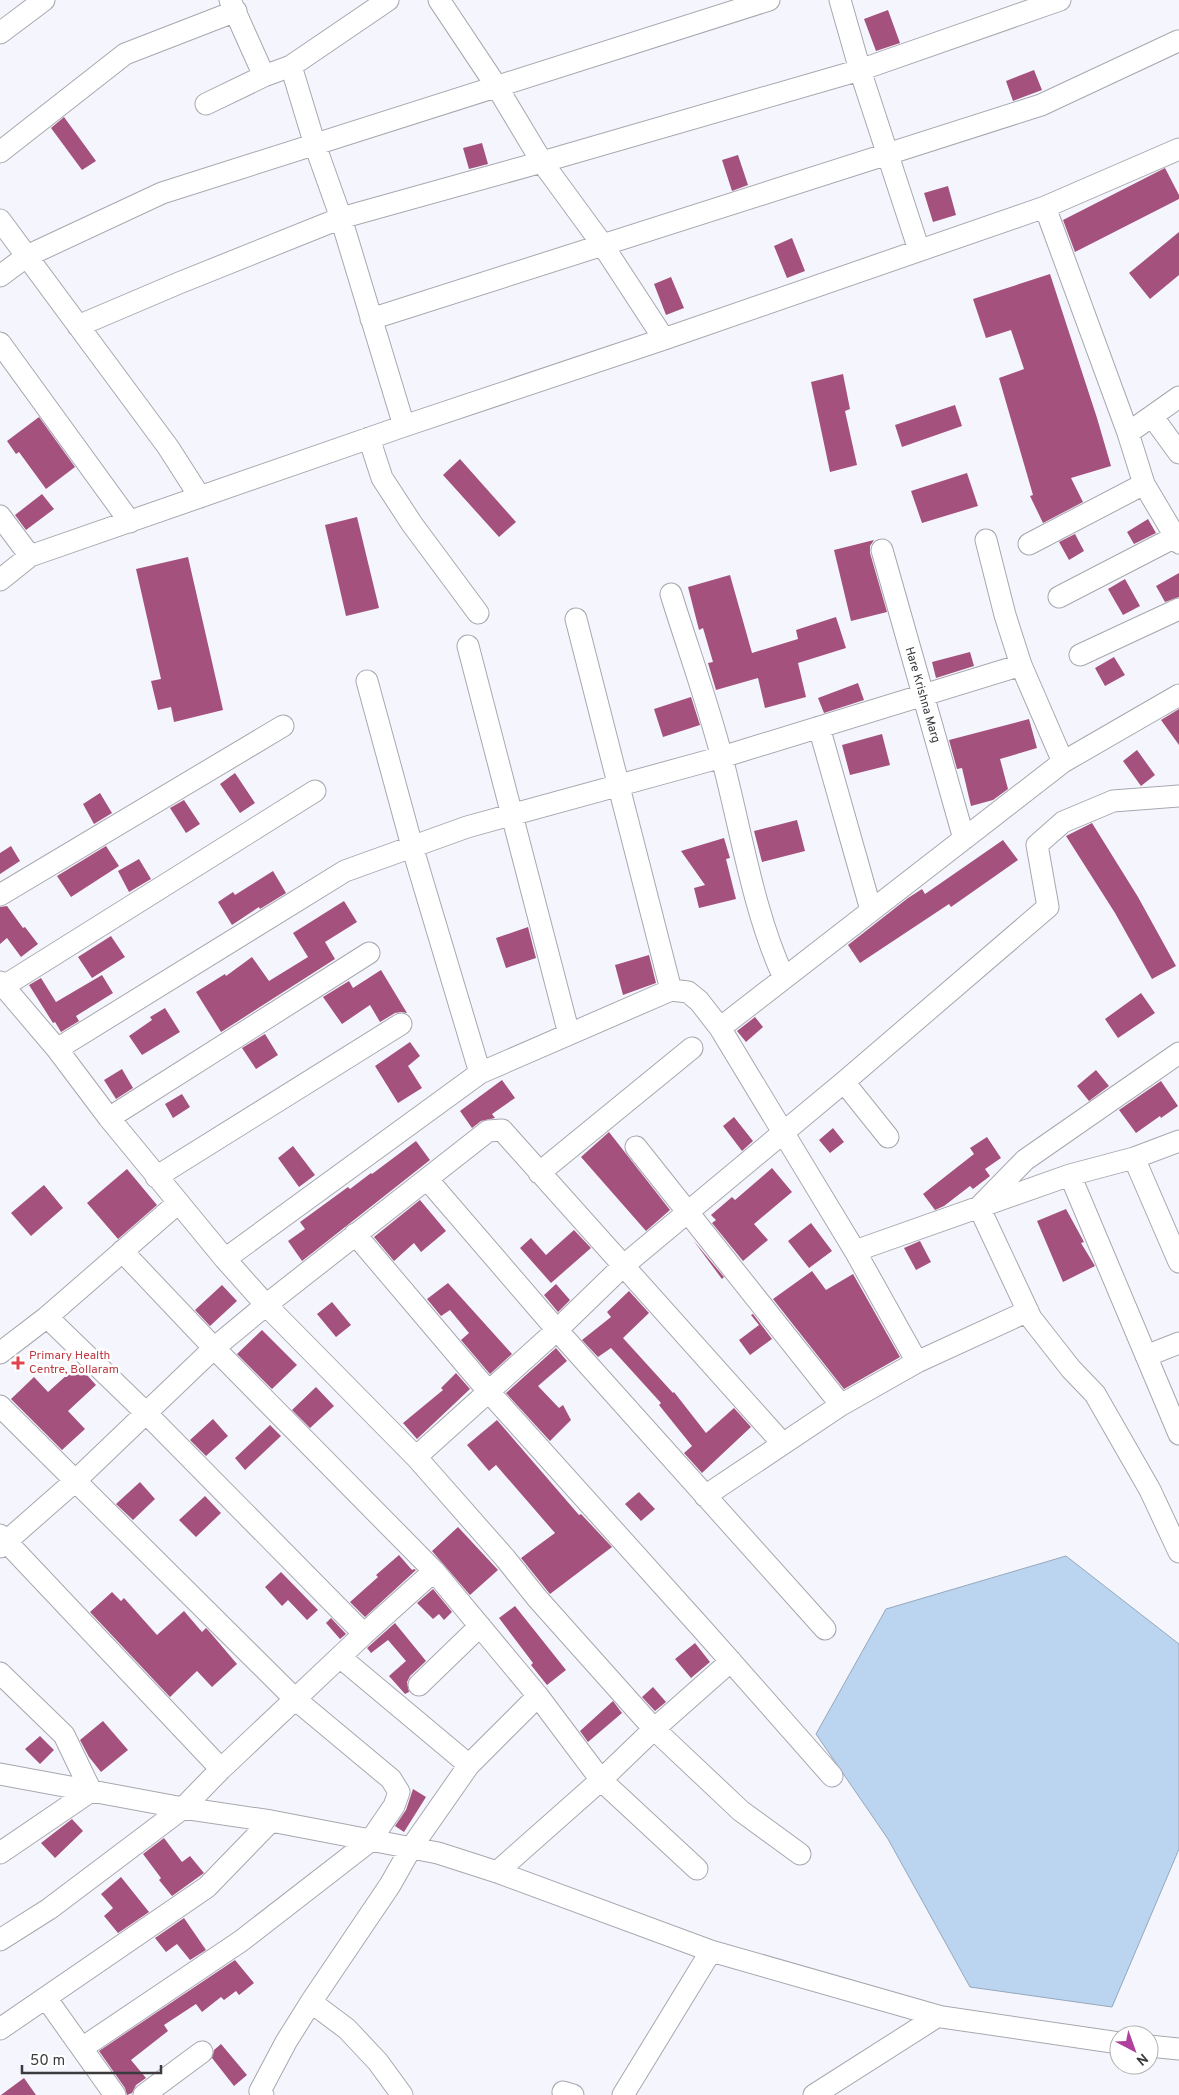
<svg xmlns="http://www.w3.org/2000/svg" width="1179" height="2095" font-family="Overpass,sans-serif">
  <style>
    .water { fill: #bbd5f1; stroke: #95a7bb }
    .building { fill: #a4517e }
    .lines { fill: none; stroke-linecap: round; stroke-linejoin: round }
    .minor-casing { stroke: #a7a8af; stroke-width: 23 }
    .minor { stroke: #fff; stroke-width: 21 }
    .health-dot { fill: #e0444e; stroke: #fff; stroke-width: 2 }
    .labels { text-anchor: middle; dominant-baseline: central; stroke-width: 5; stroke-linejoin: round; paint-order: stroke }
    .street-label { font-size: 12px; fill: #3b3b3e; stroke: #fff }
    .health-label { font-size: 12px; fill: #be3a42; stroke: #fff; text-anchor: start }
  </style>
  <rect width="100%" height="100%" fill="#f5f6fd"/>
  <path class="water" d="M1066,1556L1179,1644V1849L1112,2007L970,1987L888,1839L816,1734L886,1609Z"/>
  <path class="building" d="M888,10L900,43L876,51L864,19Z
    M1034,70L1042,90L1013,101L1006,81Z
    M64,117L96,161L82,170L51,128Z
    M482,143L488,164L469,169L463,148Z
    M738,155L748,185L732,191L722,160Z
    M1165,168L1179,195V199L1075,252L1063,220Z
    M948,186L956,215L933,222L924,193Z
    M1179,232V275L1150,299L1129,273Z
    M792,238L805,271L787,278L774,246Z
    M1050,274L1097,418L1111,466L1071,478L1083,502L1043,523L1030,496L1033,495L999,378L1024,369L1011,330L986,338L973,299Z
    M671,277L684,308L666,315L654,284Z
    M843,374L850,409L845,411L857,465L830,472L811,382Z
    M955,405L962,426L902,447L895,425Z
    M39,417L75,467L46,489L19,452L16,454L7,441Z
    M460,459L516,522L499,537L443,475Z
    M967,473L978,506L922,523L911,491Z
    M42,494L54,509L26,530L15,515Z
    M357,517L379,608L346,616L325,525Z
    M1148,519L1156,533L1134,544L1127,532Z
    M1075,534L1084,551L1069,560L1059,542Z
    M874,540L870,546V553L887,612L851,621L834,550Z
    M188,557L223,710L174,722L171,707L158,710L151,681L161,679L136,569Z
    M1179,573V597L1165,602L1156,586Z
    M730,575L752,653L798,639L796,630L836,617L846,648L798,663L806,697L765,708L758,678L716,690L708,663L713,662L703,628L699,630L688,587Z
    M1125,579L1140,606L1123,615L1108,589Z
    M970,652L974,666L936,678L932,662Z
    M1114,657L1125,675L1105,686L1095,668Z
    M858,683L864,700L824,713L818,698Z
    M691,697L700,725L663,737L654,709Z
    M1179,709V745L1161,720Z
    M1029,719L1037,748L1000,759L1008,789L993,800L971,806L962,768L957,769L949,740Z
    M882,734L890,765L850,775L842,745Z
    M1137,750L1155,775L1141,786L1123,761Z
    M235,773L255,803L240,813L220,784Z
    M100,793L112,813L94,824L83,804Z
    M184,800L200,824L186,833L170,808Z
    M797,820L805,851L762,862L754,831Z
    M1092,823L1138,897L1176,966L1152,979L1115,913L1066,836Z
    M724,838L730,858L726,859L736,899L699,908L694,888L705,885L681,851Z
    M1003,840L1018,860L951,907L949,904L860,963L848,945L908,898L922,889L925,894Z
    M11,846L20,861L0,874V853Z
    M106,846L119,866L71,897L57,876Z
    M139,859L151,879L129,892L118,871Z
    M273,871L286,893L260,909L259,907L232,925L218,902L233,892L235,895Z
    M344,901L357,922L325,942L335,959L221,1032L196,992L225,974L226,976L252,957L269,981L308,957L293,933Z
    M7,906L23,928L25,927L38,944L21,957L7,938L0,944V907Z
    M528,927L536,958L506,968L496,938Z
    M111,936L125,957L92,978L78,957Z
    M649,955L656,983L623,995L615,965Z
    M381,970L407,1013L401,1012L395,1013L380,1022L370,1005L342,1024L323,997L349,981L353,988Z
    M102,975L113,993L76,1016L79,1021L61,1032L55,1022L53,1023L29,985L41,978L56,1002Z
    M1141,993L1155,1013L1118,1038L1105,1019Z
    M165,1008L180,1032L142,1055L129,1036L152,1020L150,1017Z
    M755,1017L763,1027L746,1042L737,1031Z
    M265,1034L278,1055L256,1069L242,1048Z
    M410,1042L420,1056L408,1066L422,1088L398,1103L375,1066Z
    M122,1069L133,1088L116,1099L104,1080Z
    M1096,1070L1109,1086L1089,1101L1077,1086Z
    M502,1080L515,1098L492,1114L495,1118L481,1121L472,1128L460,1111Z
    M1161,1081L1178,1106L1161,1118L1160,1116L1136,1133L1119,1110Z
    M182,1094L190,1107L173,1118L165,1104Z
    M734,1117L753,1141L742,1151L723,1126Z
    M833,1128L844,1142L830,1153L819,1140Z
    M609,1132L670,1210L646,1231L581,1157Z
    M987,1137L1001,1158L985,1169L990,1176L973,1189L970,1186L944,1206L935,1210L923,1194L974,1154L970,1148Z
    M416,1141L430,1160L302,1261L288,1241L305,1229L300,1222L348,1187L350,1189L371,1173L372,1174Z
    M293,1146L315,1175L299,1187L278,1158Z
    M772,1168L792,1192L754,1224L768,1240L743,1261L712,1223L716,1220L711,1215L732,1197L735,1200Z
    M127,1169L157,1205L118,1239L87,1203Z
    M44,1185L63,1208L31,1236L11,1213Z
    M420,1200L446,1231L421,1252L414,1243L394,1261L374,1237Z
    M1066,1209L1084,1242L1081,1243L1095,1266L1063,1282L1037,1221Z
    M811,1223L832,1251L809,1268L788,1241Z
    M574,1230L591,1248L551,1283L520,1248L531,1238L546,1255Z
    M693,1240L724,1277L722,1279Z
    M920,1241L931,1262L916,1270L904,1248Z
    M812,1271L826,1290L853,1274L900,1357L844,1389L773,1299Z
    M448,1283L512,1354L490,1374L461,1340L469,1333L450,1310L441,1316L427,1299Z
    M556,1284L570,1300L558,1312L544,1295Z
    M222,1285L237,1301L210,1326L195,1310Z
    M629,1291L649,1313L623,1338L673,1393L674,1392L706,1433L734,1408L751,1427L702,1473L684,1453L692,1446L659,1405L661,1403L611,1348L598,1357L582,1340L611,1317L607,1312Z
    M332,1302L351,1325L336,1337L317,1314Z
    M753,1314L772,1339L750,1355L739,1340L759,1325L751,1315Z
    M262,1330L297,1365L272,1389L237,1354Z
    M556,1348L567,1361L538,1386L559,1408L563,1405L571,1420L550,1441L506,1393Z
    M78,1365L96,1385L68,1411L85,1429L62,1450L11,1399L34,1377L48,1392Z
    M456,1373L470,1389L417,1439L403,1423L443,1390L441,1388Z
    M316,1387L334,1406L310,1428L292,1410Z
    M213,1419L228,1436L206,1456L190,1440Z
    M497,1420L579,1515L581,1514L612,1547L550,1594L521,1558L555,1533L496,1465L489,1471L467,1445Z
    M270,1425L281,1436L245,1470L235,1458Z
    M140,1482L155,1499L133,1520L116,1504Z
    M639,1492L655,1509L641,1521L625,1504Z
    M205,1496L221,1513L196,1537L179,1520Z
    M458,1527L498,1570L470,1595L432,1551Z
    M399,1555L412,1570L414,1569L416,1570L365,1617L350,1602L378,1577L376,1575Z
    M281,1572L318,1610L307,1620L288,1600L282,1606L265,1587Z
    M433,1589L452,1612L444,1620L439,1614L433,1619L417,1603Z
    M112,1592L121,1601L124,1598L157,1635L184,1611L202,1632L206,1628L208,1630L237,1664L212,1687L197,1671L170,1697L90,1612Z
    M515,1606L566,1670L547,1685L531,1665L533,1663L499,1618Z
    M331,1618L346,1634L340,1639L326,1623Z
    M395,1623L426,1661L410,1676L407,1682L409,1692L405,1694L389,1676L406,1661L388,1640L371,1653L367,1648Z
    M695,1643L710,1662L691,1678L675,1659Z
    M653,1687L666,1702L655,1711L642,1697Z
    M613,1701L622,1713L588,1742L580,1731Z
    M103,1721L128,1750L101,1772L89,1757L80,1740Z
    M40,1736L54,1750L40,1764L25,1749Z
    M413,1789L426,1797L404,1832L395,1826L406,1810Z
    M72,1819L83,1831L55,1858L41,1843Z
    M164,1838L182,1862L190,1856L204,1873L172,1896L159,1880L161,1878L143,1854Z
    M121,1877L149,1912L118,1933L104,1916L113,1908L101,1894Z
    M184,1918L206,1950L190,1960L177,1944L166,1952L155,1938Z
    M235,1960L254,1983L239,1995L236,1991L224,2000L221,1997L202,2012L196,2004L164,2025L168,2031L131,2060L146,2078L136,2085L132,2093L127,2095L125,2088L99,2051Z
    M221,2044L247,2075L234,2086L212,2058L214,2050Z
    M24,2078L36,2095H1Z"/>
  <g class="lines">
    <g class="minor-casing">
      <path id="minor" d="M230,0L264,76
        M439,0L497,87L542,162L602,244L664,339
        M840,0L860,70L919,250
        M0,33L44,0
        M291,66L315,145L341,218L404,426
        M206,104L264,76L291,66L388,0
        M0,152L125,54L236,11
        M1045,207L1128,433L1144,484L1179,543
        M0,220L168,447L200,497
        M0,276L27,256L162,193L769,0
        M371,319L1041,105L1178,41
        M78,326L179,283L341,218L542,162L860,70L1060,0
        M0,343L130,522
        M1152,416L1179,453
        M1128,433L1179,397
        M369,438L382,478L412,524L478,613
        M0,516L30,556
        M986,540L1005,615L1021,665L1063,762
        M1029,544L1144,484
        M882,550L964,839
        M0,580L30,556L404,426L664,339L1045,207L1179,149
        M671,594C688,649 708,703 722,758C741,830 753,911 784,978
        M1059,597L1175,537
        M576,619L671,990
        M468,646L569,1034
        M1080,655L1179,609
        M367,681L412,846L480,1073
        M819,727L871,910
        M0,895L283,726
        M0,982L57,1049L109,1118L225,1259L266,1305L416,1457L505,1558L537,1598L654,1729L741,1811L800,1854
        M4,986L315,791
        M720,1028L1063,762L1179,695
        M57,1049L345,871L467,827L722,757L1021,665
        M1179,1053L1025,1160L979,1207L1031,1318L1071,1369L1095,1394L1150,1490L1179,1552
        M844,1082L888,1137
        M109,1118L369,953
        M636,1147L841,1405
        M1134,1158L1179,1262
        M539,1173L692,1048
        M1070,1175L1179,1434
        M156,1177L401,1024
        M427,1179L557,1330L825,1629
        M355,1234L489,1392L704,1631L832,1776
        M122,1251L214,1348L434,1571L538,1696L601,1780L697,1869
        M855,1251L1070,1175L1134,1158L1179,1141
        M225,1259L480,1073L671,990L688,992L699,1001L720,1028L855,1251L917,1362L1028,1311
        M47,1317L178,1203
        M0,1353L47,1317L146,1413L364,1634
        M1146,1356L1179,1343
        M0,1406L295,1699L391,1779L399,1792L394,1806L370,1841L241,1941L82,2048
        M416,1457L557,1330L623,1266L844,1082L1048,907L1037,845L1063,822L1113,801L1179,796
        M705,1496L841,1405L917,1362
        M0,1535L221,1769
        M0,1547L74,1482L214,1348L266,1305L488,1131L502,1130L783,1444
        M340,1657L469,1765
        M0,1673L64,1735L91,1791L0,1853
        M419,1685L480,1626
        M0,1774L183,1808L271,1821L438,1853L497,1872L711,1951L942,2017L1119,2043
        M497,1872L601,1780L654,1729L731,1661
        M0,1940L49,1909L183,1808L221,1769L364,1634L434,1571
        M46,1998L115,2095
        M311,2002L347,2029L378,2062L402,2095
        M0,2029L207,1887L271,1821
        M1149,2046L1179,2049
        M563,2092L573,2095
        M144,2095L202,2052
        M263,2095L260,2091L286,2042L311,2002L390,1885L411,1848L469,1765L538,1696
        M623,2095L711,1951
        M814,2095L938,2016"/>
    </g>
    <use href="#minor" class="minor"/>
  </g>
  <path class="health-dot" d="M15.5 1355.5h5v5h5v5h-5v5h-5v-5h-5v-5h5z"/>
  <g class="labels">
    <g class="street-label">
      <text transform="translate(922 695) rotate(74)">Hare Krishna Marg</text>
    </g>
    <g class="health-label">
      <text x="29" y="1356">Primary Health<tspan x="29" dy="14">Centre, Bollaram</tspan></text>
    </g>
  </g>
  <g transform="translate(1134 2050) rotate(139)"><circle r="24" fill="#ffffff" stroke="#b1b1b2"/>
  <path d="M0-4L9 19L0 12L-9 19Z" fill="#b0409d"/>
  <text y="-8" font-size="14" font-weight="bold" text-anchor="middle" fill="#3b3b3e">N</text>
  </g>
  <path d="M22 2065v8h139v-8" fill="none" stroke="#3b3b3e" stroke-width="2.5"/>
  <text x="30" y="2065" font-size="15" fill="#3b3b3e" stroke="#ffffff" stroke-width="4" paint-order="stroke">50 m</text>
</svg>
